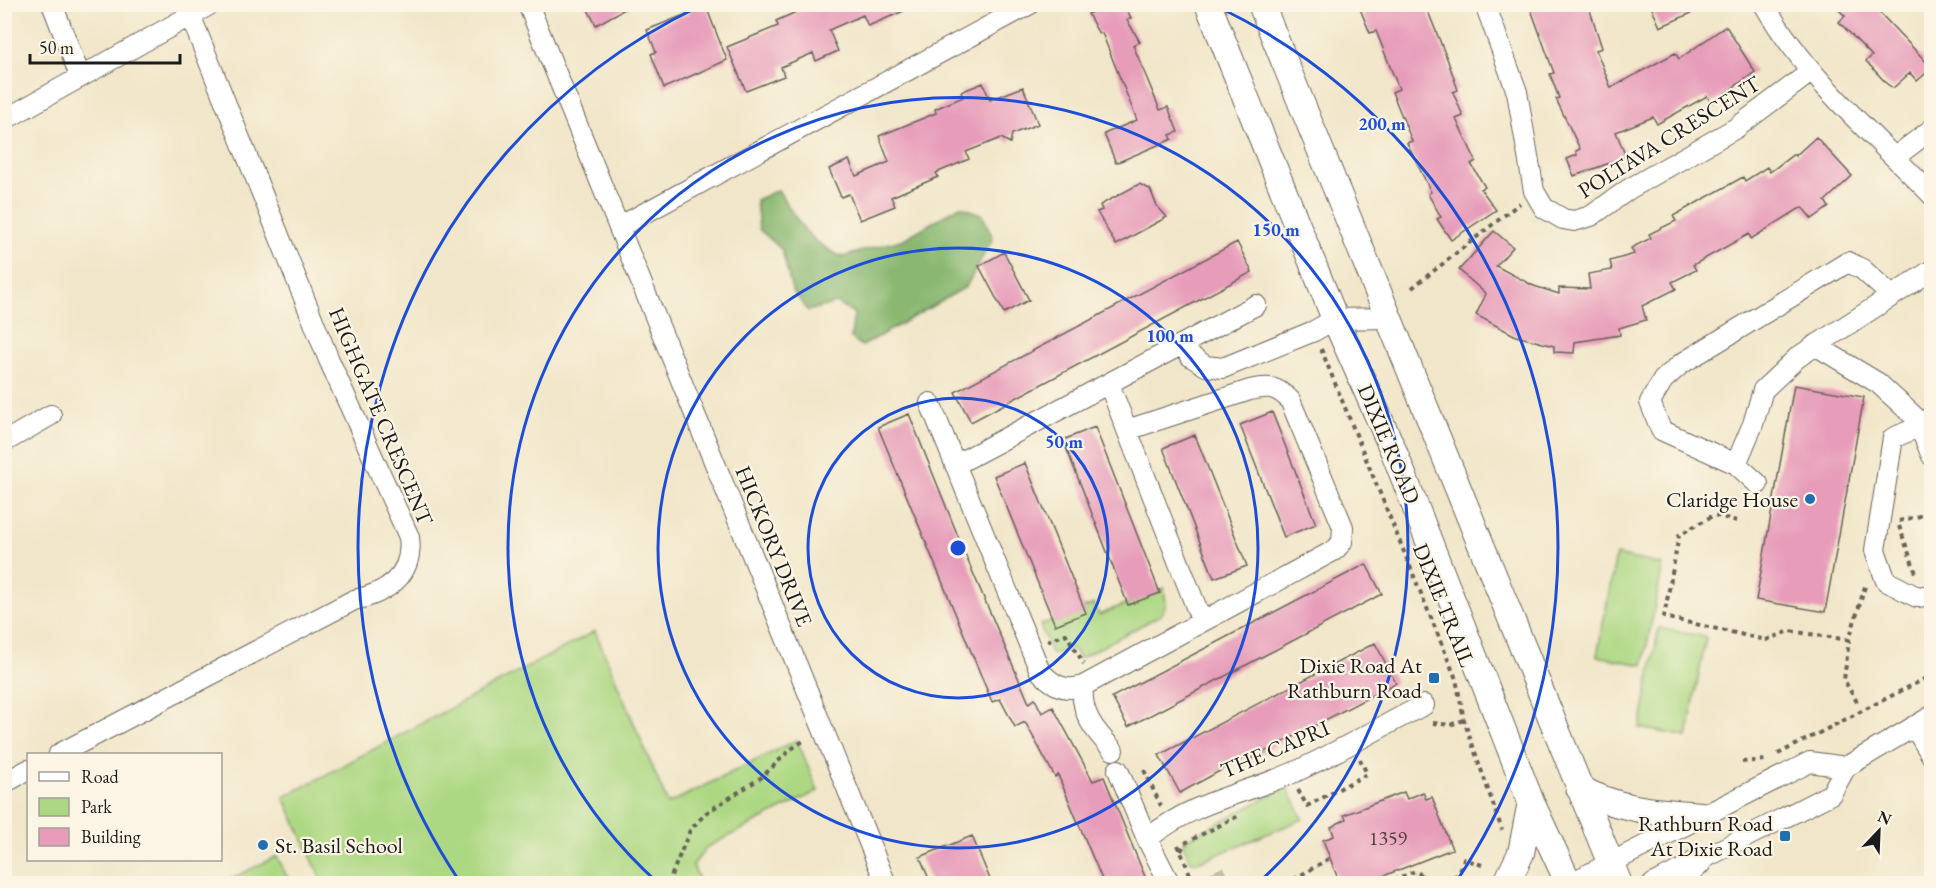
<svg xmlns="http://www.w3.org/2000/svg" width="1936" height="888" font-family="'EB Garamond',serif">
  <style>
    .green { fill: #add883; stroke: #647a50; stroke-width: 1.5 }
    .forest { fill: #8ab871; stroke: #536a46; stroke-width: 1.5 }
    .building { fill: #e79dba }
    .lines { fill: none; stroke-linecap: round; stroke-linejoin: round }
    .minor-tunnel { stroke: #c6bea6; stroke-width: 20; stroke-dasharray: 20 10; stroke-linecap: butt }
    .minor-casing { stroke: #676359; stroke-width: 22 }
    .major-casing { stroke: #676359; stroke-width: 28 }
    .path { stroke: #676359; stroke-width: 4; stroke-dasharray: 4.5 4.5; stroke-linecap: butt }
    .minor { stroke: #fff; stroke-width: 20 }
    .major { stroke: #fff; stroke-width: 26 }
    .ring { fill: none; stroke: #1d4ed8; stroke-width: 3 }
    .poi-dot { fill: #1f6fb2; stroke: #fcf5e5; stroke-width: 2 }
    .labels { text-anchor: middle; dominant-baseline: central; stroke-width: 4.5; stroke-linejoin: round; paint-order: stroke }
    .number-label { font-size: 20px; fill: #4f3c44 }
    .street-label { font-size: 22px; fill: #1c1c1c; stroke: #fcf5e5 }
    .poi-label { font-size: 22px; fill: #1c1c1c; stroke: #fcf5e5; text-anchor: end }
    .centre { fill: #1d4ed8; stroke: #fcf5e5; stroke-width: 3 }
    .ring-label { font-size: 18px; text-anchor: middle; font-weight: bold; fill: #1d4ed8; stroke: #fcf5e5; stroke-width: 4.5; stroke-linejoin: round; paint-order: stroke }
  </style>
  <rect width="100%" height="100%" fill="#fcf5e5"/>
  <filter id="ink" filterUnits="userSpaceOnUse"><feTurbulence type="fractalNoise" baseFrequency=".0167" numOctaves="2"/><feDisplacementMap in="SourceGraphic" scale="12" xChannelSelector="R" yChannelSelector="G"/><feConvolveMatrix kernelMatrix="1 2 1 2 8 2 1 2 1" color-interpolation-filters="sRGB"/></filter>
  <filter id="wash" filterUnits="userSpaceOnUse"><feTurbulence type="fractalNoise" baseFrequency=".008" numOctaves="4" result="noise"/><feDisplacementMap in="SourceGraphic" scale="24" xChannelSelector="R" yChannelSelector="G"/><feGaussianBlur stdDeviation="1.35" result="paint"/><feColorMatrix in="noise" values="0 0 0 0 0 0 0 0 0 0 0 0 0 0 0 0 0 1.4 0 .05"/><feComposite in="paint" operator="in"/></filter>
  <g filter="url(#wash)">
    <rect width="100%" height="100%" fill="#f1e6c9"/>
    <path class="green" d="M1616,555L1663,565L1643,665L1597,656Z
      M1164,588L1166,604L1161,615L1079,659L1075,651L1070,648L1052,655L1040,625L1094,604L1099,615Z
      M1659,628L1706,637L1687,737L1640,728Z
      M595,631L668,804L797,740L818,791L707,847L693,865L700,883H323L284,797Z
      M1287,787L1303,819L1209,858L1197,862L1191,861L1183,845L1185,840Z
      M277,856L290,883H223Z"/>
    <path class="forest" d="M778,190C798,222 807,241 842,257L904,239L960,206L982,214L993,238L966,287L862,346L851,338L854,313L836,303L808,311L792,290L782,250L759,229L756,200Z"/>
    <g id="blocks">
      <path class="building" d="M585,4H634L596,25Z
        M686,4H705L727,60L664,88L651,54L656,52L647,30L689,13Z
        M814,4L918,5L868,26L863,15L829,30L838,51L816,61L813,53L781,67L784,76L746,91L727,47L778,26L776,21Z
        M1105,4H1124L1131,18L1127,20L1140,42L1133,45L1160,110L1168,107L1178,132L1170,135L1172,139L1116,163L1104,134L1137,120L1102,33L1099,34L1088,14Z
        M1358,4H1425L1448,61L1458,90L1453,92L1463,116L1456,119L1476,161L1471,164L1485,187L1481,189L1496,210L1451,240L1437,219L1441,217L1428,194L1431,192L1407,143L1412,141L1392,92L1399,89L1376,31L1370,33Z
        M1529,4H1588L1602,48L1596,50L1611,88L1675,53L1679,59L1726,26L1755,72L1711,103L1707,96L1657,124L1653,117L1616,132L1626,157L1574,176L1567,159L1577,155L1576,151L1580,149L1556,99L1559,98L1550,74L1554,73Z
        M1650,4H1712L1660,27Z
        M1833,4H1888L1880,13L1932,68L1917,81L1910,73L1893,88L1887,84L1866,61L1872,56L1839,22L1845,16Z
        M983,83L990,100L1023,87L1038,124L1012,134L1010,143L1001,138L966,152L969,159L936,173L938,177L891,197L895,206L860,220L849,194L841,197L829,169L849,160L856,176L889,162L879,136L936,113L935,109L963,97L961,92Z
        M1816,137L1852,176L1825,201L1829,207L1812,219L1802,207L1751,239L1749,234L1693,265L1696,270L1672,282L1676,289L1642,306L1646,320L1619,328L1620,335L1575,342L1574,353L1554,352V346L1516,336L1476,315L1486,294L1459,270L1494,231L1513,247L1496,266L1534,286L1559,294V288L1590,289L1588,274L1612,270L1610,261L1634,254L1631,248L1651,238L1649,234L1676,221L1673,216L1743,177L1745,181L1767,167L1770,172L1794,154L1795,156Z
        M1139,184L1150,189L1157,206L1167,217L1116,245L1097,212L1102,210L1100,205Z
        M1237,242L1252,272L971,422L955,392Z
        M1004,252L1029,300L1004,313L979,266Z
        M1794,385L1864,397L1825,612L1756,600Z
        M1272,412L1316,524L1284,537L1240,425Z
        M909,414L968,561L1029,703L1035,699L1042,713L1053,707L1093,781L1104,777L1148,884H1104L1058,775L1055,777L1025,722L1015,727L1000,699L992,702L878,427Z
        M1095,427L1160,593L1128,605L1063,440Z
        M1195,435L1247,566L1214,578L1163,448Z
        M1025,463L1086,613L1055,625L994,476Z
        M1366,564L1382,594L1128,727L1112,697Z
        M1375,643L1396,683L1247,761L1245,757L1180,793L1159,755Z
        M1404,792L1407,799L1423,792L1426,799L1432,797L1452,849L1363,884H1340L1323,840L1334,836L1331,827L1346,819L1344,815Z
        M972,836L992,884H931L920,857Z"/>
    </g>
  </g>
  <g filter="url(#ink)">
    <use href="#blocks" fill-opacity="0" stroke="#676359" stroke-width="1.5"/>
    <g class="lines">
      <path class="minor-tunnel" d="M1214,871L1220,884"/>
      <g class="minor-casing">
        <path id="minor" d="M52,4L80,76
          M528,4L886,884
          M1485,4L1517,92L1534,191L1544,208L1563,219L1574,221L1591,216L1629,189L1736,128L1812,71
          M1764,4C1806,78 1874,135 1932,195
          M4,120L211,4
          M1895,157L1932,129
          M619,227L1030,4
          M1183,344L1190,356L1206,366L1223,368L1314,331L1335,319L1387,318
          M1815,345L1878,383L1916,418L1932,456
          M1109,384L1202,622
          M930,403L1040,671C1052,685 1065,692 1083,686L1335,550L1342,542L1343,527L1290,400C1276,386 1269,386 1250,390L1127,430
          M1932,421L1893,438L1875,550L1886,581L1917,597L1932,595
          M4,442L51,415
          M1736,464L1753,424L1763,390L1798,357L1932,270
          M955,465L1256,305
          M1758,484L1736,464L1661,430L1650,402L1663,380L1681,364L1848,262L1862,269L1892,296
          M1083,686C1080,714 1095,731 1113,750
          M1914,726L1932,756
          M59,754L354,600C388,593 414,574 409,537L329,360L191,17
          M1118,770L1147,839L1170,884
          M4,783L28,770
          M1147,839C1197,799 1241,796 1297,771C1340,751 1382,726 1424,705
          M1569,884L1810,762L1846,767
          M1653,884L1831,794L1846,767L1932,716"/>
      </g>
      <g class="major-casing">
        <path id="major" d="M1208,4L1335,319L1394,452L1531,802L1569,884
          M1261,4L1619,884
          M1579,788C1618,810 1657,812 1702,815
          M1506,884L1521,853L1531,802
          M1676,884L1698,862"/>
      </g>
      <path class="path" d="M1412,288L1520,203
        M1321,349L1456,679L1464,720L1502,830
        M1737,521L1714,515L1679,535L1664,617L1766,640L1790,631L1849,640
        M1899,521L1932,513
        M1899,526L1917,576
        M1047,641L1066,634L1084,664
        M1857,702L1844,680L1849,640L1866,583
        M1433,723L1450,725L1464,720
        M1778,754L1932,675
        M1742,762L1766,760
        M1144,770L1161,806
        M1298,790L1307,806L1367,774L1360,759
        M1178,845L1194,884
        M1181,851L1185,843L1240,815
        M668,884L690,830L706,813L762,777L790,750L806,739
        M1286,884L1330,858
        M1385,884L1415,871L1436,884
        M1437,884L1457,875L1464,859L1482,865"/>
      <use href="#minor" class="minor"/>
      <use href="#major" class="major"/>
    </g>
  </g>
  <g class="ring">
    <circle cx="958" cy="548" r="150"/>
    <circle cx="958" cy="548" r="300"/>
    <path d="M657 882A450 450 0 1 1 1259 882"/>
    <path d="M458 879A600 600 0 0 1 700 6M1216 6A600 600 0 0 1 1458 879"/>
  </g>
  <g class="poi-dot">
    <circle cx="1810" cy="499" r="6"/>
    <rect x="1428" y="672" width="12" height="12" rx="3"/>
    <rect x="1779" y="830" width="12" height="12" rx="3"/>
    <circle cx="263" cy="845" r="6"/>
  </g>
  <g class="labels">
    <g class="number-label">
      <text x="1388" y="838">1359</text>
    </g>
    <g class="street-label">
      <text transform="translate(1669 137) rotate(-32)">POLTAVA CRESCENT</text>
      <text transform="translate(381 416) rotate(67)">HIGHGATE CRESCENT</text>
      <text transform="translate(1389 444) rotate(67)">DIXIE ROAD</text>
      <text transform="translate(774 546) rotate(68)">HICKORY DRIVE</text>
      <text transform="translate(1444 605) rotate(68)">DIXIE TRAIL</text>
      <text transform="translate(1275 749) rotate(-23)">THE CAPRI</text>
    </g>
    <g class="poi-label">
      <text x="1798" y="499">Claridge House</text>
      <text x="1422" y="665">Dixie Road At<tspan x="1422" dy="25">Rathburn Road</tspan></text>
      <text x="1773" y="823">Rathburn Road<tspan x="1773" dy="25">At Dixie Road</tspan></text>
      <text x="275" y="845" text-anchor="start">St. Basil School</text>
    </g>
  </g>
  <circle cx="958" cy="548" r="9" class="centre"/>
  <g class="ring-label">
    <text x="1382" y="130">200 m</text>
    <text x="1276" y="236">150 m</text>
    <text x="1170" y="342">100 m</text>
    <text x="1064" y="448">50 m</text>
  </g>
  <rect width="1936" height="888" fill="none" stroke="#fcf5e5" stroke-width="24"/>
  <rect x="27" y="753" width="195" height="108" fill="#fcf5e5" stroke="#a29e95" stroke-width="1.5"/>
  <rect x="39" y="772" width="30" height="9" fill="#ffffff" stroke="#a29e95" stroke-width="1.5"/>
  <text x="81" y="783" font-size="18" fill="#1c1c1c">Road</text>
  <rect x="39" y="798" width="30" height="18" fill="#add883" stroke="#a29e95" stroke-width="1.5"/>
  <text x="81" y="813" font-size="18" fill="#1c1c1c">Park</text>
  <rect x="39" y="828" width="30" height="18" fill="#e79dba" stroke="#a29e95" stroke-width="1.5"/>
  <text x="81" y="843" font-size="18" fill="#1c1c1c">Building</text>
  <g transform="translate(1879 831) rotate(23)" stroke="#fcf5e5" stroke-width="4.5" paint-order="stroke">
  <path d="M0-4.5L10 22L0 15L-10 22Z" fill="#1c1c1c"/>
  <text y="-9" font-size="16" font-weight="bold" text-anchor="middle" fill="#1c1c1c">N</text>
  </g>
  <path d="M30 54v9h150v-9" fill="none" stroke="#1c1c1c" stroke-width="3"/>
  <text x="39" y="54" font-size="18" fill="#1c1c1c" stroke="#fcf5e5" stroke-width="4.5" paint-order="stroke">50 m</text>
</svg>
